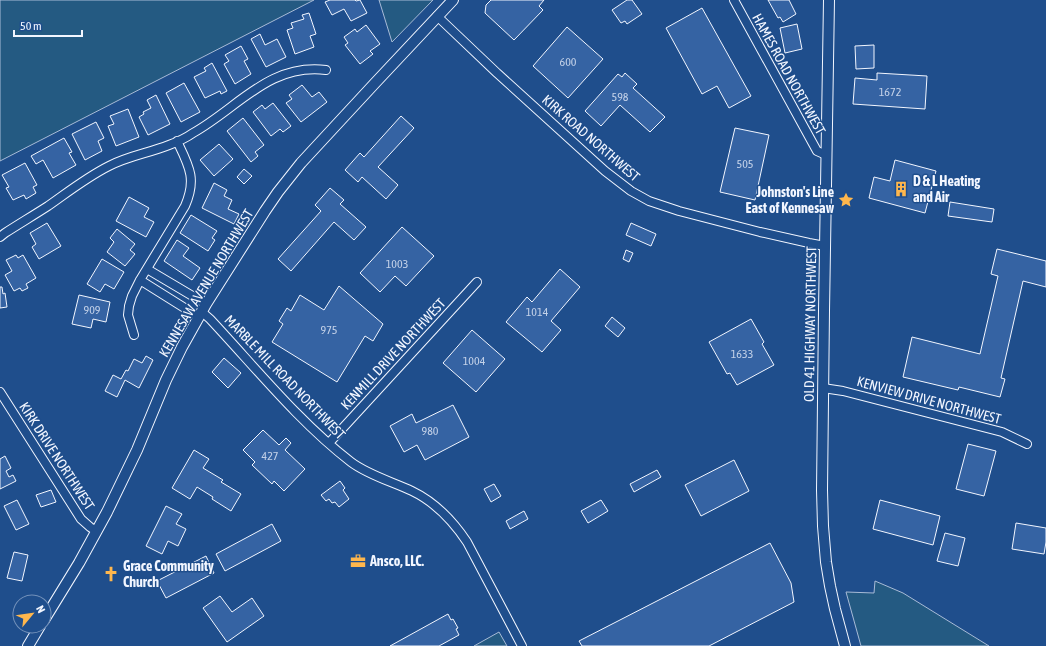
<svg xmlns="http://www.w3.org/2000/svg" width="1046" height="646" font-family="'Asap Condensed',sans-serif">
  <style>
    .green { fill: #245a82; stroke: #a8bbd7 }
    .building { fill: #3563a3; stroke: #f2f6ff }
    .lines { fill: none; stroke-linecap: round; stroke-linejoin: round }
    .minor-casing { stroke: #f2f6ff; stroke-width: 10 }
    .tertiary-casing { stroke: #f2f6ff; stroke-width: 12 }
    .minor { stroke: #1f4e8c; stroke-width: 8 }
    .tertiary { stroke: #1f4e8c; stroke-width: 10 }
    .labels { text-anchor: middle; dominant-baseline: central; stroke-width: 3; stroke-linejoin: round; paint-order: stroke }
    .number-label { font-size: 12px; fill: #c3d1e8 }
    .street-label { font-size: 14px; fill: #f2f6ff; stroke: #1f4e8c }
    .poi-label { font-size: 14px; font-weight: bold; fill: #f2f6ff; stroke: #1f4e8c; text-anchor: start }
  </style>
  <rect width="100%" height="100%" fill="#1f4e8c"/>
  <path class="green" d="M0,0H314L0,161Z
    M379,0H433L392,42Z
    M875,581L903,593L989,646H861L846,592L874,593Z
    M499,632L507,646H474Z"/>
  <path class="building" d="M330,0H355L356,1L360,0L367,13L351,21L344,9L332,15L325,2Z
    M491,0H544L539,6L543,10L514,40L485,13L486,5Z
    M627,0H632L642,14L627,24L625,21L621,23L612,10Z
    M768,0H789L796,14L783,22L780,17L778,18Z
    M702,8L751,96L729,108L717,86L702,94L666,28Z
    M309,13L316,34L310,36L314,47L295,54L287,30L293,28L291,23L304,19L302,15Z
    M797,24L802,49L785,53L780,28Z
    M366,25L380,44L370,51L373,54L360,64L345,45L348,43L344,37L355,29L357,32Z
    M567,27L603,59L568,98L533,66Z
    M260,34L265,45L277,39L286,57L266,67L251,39Z
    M874,45V68L856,69L855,46Z
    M241,46L248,59L244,61L251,74L235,84L224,64L229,61L225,55Z
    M212,63L227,91L221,94L220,91L205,98L194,77L206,71L204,68Z
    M625,73L637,84L633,88L665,117L650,132L620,105L601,126L585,111L618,74L622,77Z
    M877,73L927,76L925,109L853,104L855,78L877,80Z
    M184,83L200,112L181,122L166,93Z
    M302,85L312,97L319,92L327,102L301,122L286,103L292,99L289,95Z
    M156,95L170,124L148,135L139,117L144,114L143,112L151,108L147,100Z
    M273,103L291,126L283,132L280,129L271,136L253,112L262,105L265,109Z
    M128,109L139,137L116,146L108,126L114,124L110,116Z
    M401,116L414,128L378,167L398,185L386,199L362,177L358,182L345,170L360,153L364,157Z
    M243,118L264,145L255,152L258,156L251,162L227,131Z
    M96,122L104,138L98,141L102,151L85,160L72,134Z
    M735,128L769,135L755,200L720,192Z
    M64,138L72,152L69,153L76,165L53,178L43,160L36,164L31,156Z
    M219,144L233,159L214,176L200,160Z
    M895,160L936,171L925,213L869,198L874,177L890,181Z
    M25,163L37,185L33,187L36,193L26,199L24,195L13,200L6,188L9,187L2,175Z
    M244,169L252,176L244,184L237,177Z
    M214,183L227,190L224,196L232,200L228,209L239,214L234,224L202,208Z
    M330,188L344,200L340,204L366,227L354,240L334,222L291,271L278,259L321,211L315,205Z
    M129,197L149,208L144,217L154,222L146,237L116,221Z
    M950,202L994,209L992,222L948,216Z
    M191,215L217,231L212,238L215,240L208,251L180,233Z
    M47,223L61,246L39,259L32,247L36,244L30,233Z
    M631,223L656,234L651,246L626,235Z
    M402,227L434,256L406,286L395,276L380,292L360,273Z
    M117,229L135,244L130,250L135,254L125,266L107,252L114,242L110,238Z
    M177,240L189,248L183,256L200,268L192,280L164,261Z
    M997,249L1046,261V287L1023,281L1001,378L1005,379L1000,397L959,387L958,390L903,377L912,337L980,354L998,276L991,274Z
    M626,250L633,253L629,262L623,259Z
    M16,255L18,258L23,255L36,278L26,284L28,288L22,291L20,288L14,291L5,275L12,271L6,260Z
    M102,259L124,272L114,289L105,284L100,292L87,284Z
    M560,269L580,287L551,321L561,330L542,352L506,322L527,297L532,302Z
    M339,286L383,324L373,341L365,336L337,382L272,342L283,324L279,321L287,308L291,311L300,295L324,310Z
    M0,287H2L3,294L5,293L7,307L0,308Z
    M79,295L110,302L106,322L93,319L91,328L72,324Z
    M612,317L625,328L618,337L605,326Z
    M751,319L764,342L762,344L774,365L737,385L730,373L727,374L709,342Z
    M472,330L505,359L476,392L443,363Z
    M146,356L153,360L139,388L125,380L117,397L105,391L113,375L121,379L126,370L128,371L134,359L142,363Z
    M224,358L241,373L228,388L212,372Z
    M453,405L469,437L425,460L417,445L404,452L390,426L412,414L416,423Z
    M263,430L279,445L286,438L291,443L285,450L305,469L284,491L274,481L272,484L252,465L255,462L243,450Z
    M968,444L996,451L984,496L956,489Z
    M194,450L209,459L203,468L223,480L221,482L241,494L231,511L212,499L213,497L197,487L190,499L172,488Z
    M5,456L11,468L6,471L9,477L13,475L16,481L0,489V459Z
    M734,460L749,491L701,516L685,485Z
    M657,470L661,477L634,492L630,484Z
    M340,481L345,488L343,490L349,499L339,507L335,502L332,503L329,499L326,501L321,495Z
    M494,484L501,496L491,502L484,489Z
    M51,490L56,502L41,507L36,495Z
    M17,500L29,524L16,530L4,506Z
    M601,500L608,511L588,523L581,511Z
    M880,500L940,516L933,545L873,529Z
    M166,506L182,514L176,524L186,529L178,546L168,541L162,554L146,546Z
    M524,511L528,519L510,529L506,521Z
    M1016,523L1046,528V542L1044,554L1012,549Z
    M272,524L281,541L225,571L216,554Z
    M945,533L965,538L958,566L937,561Z
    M770,543L791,583L794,602L709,646H582L579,641Z
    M14,552L28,555L22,581L7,578Z
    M206,556L214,573L166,598L157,581Z
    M220,596L232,612L252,598L264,616L227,642L203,608Z
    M448,614L451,620L453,619L458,628L456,629L459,635L439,646H390Z"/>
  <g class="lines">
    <g class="minor-casing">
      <path id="minor" d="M734,0L817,151L826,155
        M437,16L497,73L605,171L631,191L649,201L679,211L760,232L809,243L825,246
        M0,237L5,233C19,224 34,215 48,206C68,192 87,177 109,166C128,156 149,153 169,145C177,142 186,138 193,133C238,108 269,63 326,70
        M147,269L206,304
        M140,280L199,317
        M202,312L210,319C255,367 299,422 351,462C368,475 393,482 412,491C435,502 453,521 467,542L522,646
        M134,335L128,315L129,306L132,296L140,280L185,206C197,179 189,166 177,141
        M823,388L843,391L1002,432L1027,444
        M0,392L81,519L90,527L96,531
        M329,443L477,282"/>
    </g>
    <g class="tertiary-casing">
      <path id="tertiary" d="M829,0L824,311L822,490L823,526L826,562L830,586L835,609L845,646
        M44,620L79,563L107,512L137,450L166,380L182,347L206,304L265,211L278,192L301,163L376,82L453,0
        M28,646L40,626"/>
    </g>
    <use href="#minor" class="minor"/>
    <use href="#tertiary" class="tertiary"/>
  </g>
  <defs>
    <g id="building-bare" transform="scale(1.2)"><path d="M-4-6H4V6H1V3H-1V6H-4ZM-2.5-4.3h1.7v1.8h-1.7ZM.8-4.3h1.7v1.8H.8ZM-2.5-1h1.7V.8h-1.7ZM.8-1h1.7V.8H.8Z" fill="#ffb74d" stroke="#1f4e8c" stroke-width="2.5" paint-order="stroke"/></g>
    <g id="sight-bare" transform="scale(1.2)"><path d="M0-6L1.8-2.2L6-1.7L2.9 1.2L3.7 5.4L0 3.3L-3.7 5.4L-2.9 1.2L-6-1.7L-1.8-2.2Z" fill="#ffb74d" stroke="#1f4e8c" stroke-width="2.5" paint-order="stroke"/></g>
    <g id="office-bare" transform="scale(1.2)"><path d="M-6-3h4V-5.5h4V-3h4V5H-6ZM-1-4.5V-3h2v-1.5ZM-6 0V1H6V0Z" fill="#ffb74d" stroke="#1f4e8c" stroke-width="2.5" paint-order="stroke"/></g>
    <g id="church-bare" transform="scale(1.2)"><path d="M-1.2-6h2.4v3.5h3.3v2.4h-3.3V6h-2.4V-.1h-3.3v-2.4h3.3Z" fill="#ffb74d" stroke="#1f4e8c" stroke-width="2.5" paint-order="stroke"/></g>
  </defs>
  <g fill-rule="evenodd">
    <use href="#building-bare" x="901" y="189"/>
    <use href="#sight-bare" x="846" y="200"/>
    <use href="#office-bare" x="358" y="561"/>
    <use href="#church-bare" x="111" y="574"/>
  </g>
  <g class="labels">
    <g class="number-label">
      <text x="568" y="62">600</text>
      <text x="890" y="92">1672</text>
      <text x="620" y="97">598</text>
      <text x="745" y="164">505</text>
      <text x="397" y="264">1003</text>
      <text x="92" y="310">909</text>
      <text x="537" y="312">1014</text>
      <text x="329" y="330">975</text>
      <text x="742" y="354">1633</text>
      <text x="474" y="361">1004</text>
      <text x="430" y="431">980</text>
      <text x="270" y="456">427</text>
    </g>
    <g class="street-label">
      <text transform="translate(789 74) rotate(61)">HAMES ROAD NORTHWEST</text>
      <text transform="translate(591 138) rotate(41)">KIRK ROAD NORTHWEST</text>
      <text transform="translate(206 283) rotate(-59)">KENNESAW AVENUE NORTHWEST</text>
      <text transform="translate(810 324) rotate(-89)">OLD 41 HIGHWAY NORTHWEST</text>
      <text transform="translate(393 354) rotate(-47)">KENMILL DRIVE NORTHWEST</text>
      <text transform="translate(285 377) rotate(46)">MARBLE MILL ROAD NORTHWEST</text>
      <text transform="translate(929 400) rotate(15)">KENVIEW DRIVE NORTHWEST</text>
      <text transform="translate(57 456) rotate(57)">KIRK DRIVE NORTHWEST</text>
    </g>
    <g class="poi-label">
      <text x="913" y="181">D &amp; L Heating<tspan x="913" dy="16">and Air</tspan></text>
      <text x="834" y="192" text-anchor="end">Johnston's Line<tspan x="834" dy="16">East of Kennesaw</tspan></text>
      <text x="370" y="561">Ansco, LLC.</text>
      <text x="123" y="566">Grace Community<tspan x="123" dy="16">Church</tspan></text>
    </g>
  </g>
  <g transform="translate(32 614) rotate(61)"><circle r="19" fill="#1f4e8c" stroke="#7391ba"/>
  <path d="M0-3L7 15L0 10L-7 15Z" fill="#ffb74d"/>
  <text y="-6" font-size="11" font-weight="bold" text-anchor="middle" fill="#f2f6ff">N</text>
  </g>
  <path d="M14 30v6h68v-6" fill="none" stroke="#f2f6ff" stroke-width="2"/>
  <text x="20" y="30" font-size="12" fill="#f2f6ff" stroke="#1f4e8c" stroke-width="3" paint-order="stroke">50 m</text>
</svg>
